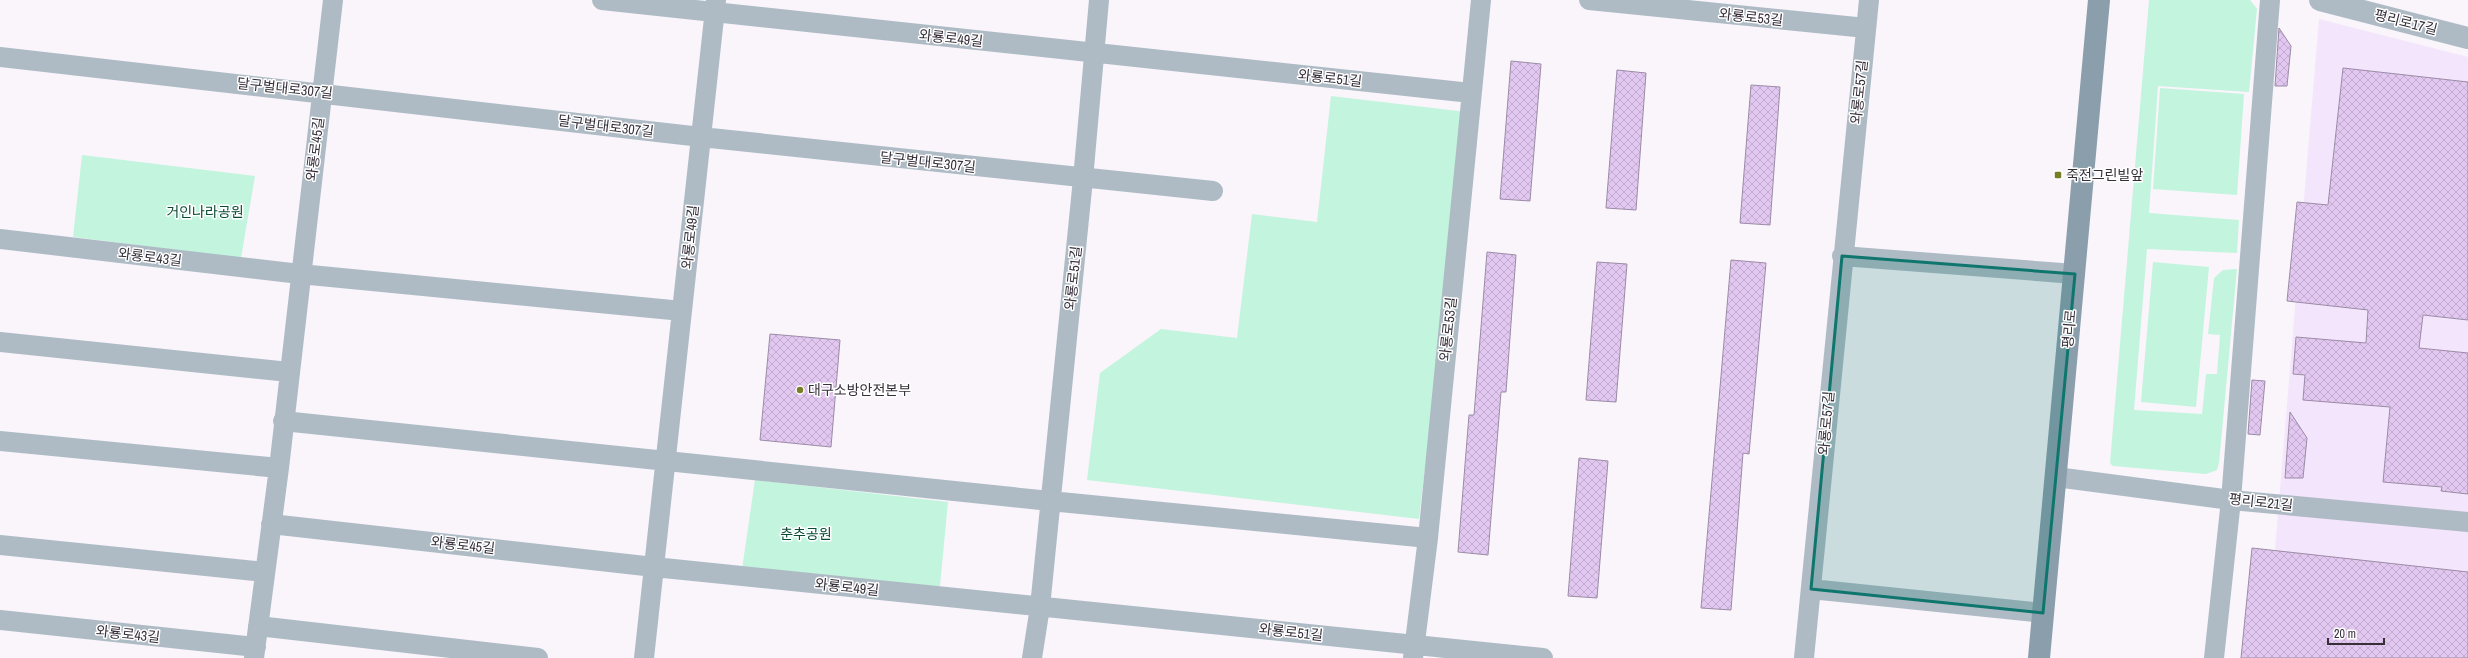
<svg xmlns="http://www.w3.org/2000/svg" width="2468" height="658" font-family="'Archivo Narrow','Noto Sans KR',sans-serif">
  <style>
    .built { fill: #f3e5fb }
    .green { fill: #c3f4dd }
    .building { fill: url(#building-cross-hatch); stroke: #9c8ba6 }
    .lines { fill: none; stroke-linecap: round; stroke-linejoin: round }
    .minor { stroke: #aebbc5; stroke-width: 20 }
    .tertiary { stroke: #aebbc5; stroke-width: 22 }
    .secondary { stroke: #8b9eac; stroke-width: 22 }
    .marked { fill: #0f766e; fill-opacity: 0.2; stroke: #0f766e; stroke-width: 3; stroke-linejoin: round }
    .poi-dot { fill: #787d26; stroke: #fff; stroke-width: 1.5 }
    .labels { text-anchor: middle; dominant-baseline: central; stroke-width: 3; stroke-linejoin: round; paint-order: stroke }
    .street-label { font-size: 14px; fill: #362f3a; stroke: #fff }
    .poi-label { font-size: 14px; fill: #362f3a; stroke: #fff; text-anchor: start }
    .park-label { font-size: 14px; fill: #0a4b35; stroke: #fff }
  </style>
  <defs>
    <pattern id="building-cross-hatch" width="8" height="8" patternUnits="userSpaceOnUse"><rect width="8" height="8" fill="#e2c8f1"/><path d="M0 0l8 8M0 8l8-8" fill="none" stroke="#c2accf"/></pattern>
  </defs>
  <rect width="100%" height="100%" fill="#f9f5fb"/>
  <path class="built" d="M2319,19L2468,57V658H2266Z"/>
  <path class="green" d="M2149,0H2250L2257,9L2249,92L2158,86L2149,213L2239,220L2237,253L2147,249L2134,410L2202,414L2206,374H2217L2220,335L2208,334L2214,278L2223,270L2237,269L2219,463L2217,470L2206,474L2113,466L2110,463Z
    M2160,88L2244,94L2237,195L2153,189Z
    M1331,96L1467,112L1419,519L1087,480L1100,373L1161,329L1237,338L1252,214L1317,222Z
    M82,155L255,176L241,258L73,237Z
    M2153,262L2209,267L2196,407L2141,402Z
    M755,480L948,502L939,596L741,576Z"/>
  <path class="building" d="M2279,28L2291,46L2287,86H2275Z
    M1511,61L1541,64L1530,201L1500,199Z
    M2343,68L2468,82V320L2423,315L2419,348L2468,353V494L2441,491L2442,487L2383,482L2390,407L2303,400L2305,375L2293,374L2296,337L2366,343L2368,310L2287,301L2297,202L2328,205Z
    M1617,70L1646,73L1636,210L1606,208Z
    M1751,85L1780,87L1770,225L1740,223Z
    M1487,252L1516,255L1506,392H1501L1488,555L1458,552L1469,415H1474Z
    M1731,260L1766,263L1749,454L1743,453L1731,610L1701,608Z
    M1597,262L1627,264L1616,402L1586,400Z
    M770,334L840,340L831,447L760,440Z
    M2252,380L2265,381L2260,435L2248,434Z
    M2290,412L2307,438L2303,478H2285Z
    M1579,458L1608,461L1597,598L1568,596Z
    M2252,548L2468,572V658H2241Z"/>
  <g class="lines">
    <path class="minor" d="M602,0L1471,93
      M1589,0L1866,28
      M0,57L701,137L1213,191
      M0,239L300,274L682,311
      M1842,256L2075,274
      M0,342L289,372
      M283,421L1050,501L1428,538
      M0,441L279,468
      M2056,477L2231,500L2468,522
      M271,524L654,567L1543,658
      M0,545L265,572
      M1811,589L2043,613
      M0,620L256,647
      M258,626L538,658
      M254,658L279,468L333,0
      M644,658L716,0
      M1032,658L1040,607L1083,179L1099,0
      M1413,658L1428,538L1481,0
      M1804,658L1869,0
      M2214,658L2231,500L2270,0"/>
    <path class="tertiary" d="M2320,0L2468,38"/>
    <path class="secondary" d="M2039,658L2099,0"/>
  </g>
  <path class="marked" d="M1842,256L2075,274L2043,613L1811,589Z"/>
  <g class="poi-dot">
    <rect x="2054" y="171" width="8" height="8" rx="2"/>
    <circle cx="800" cy="390" r="4"/>
  </g>
  <g class="labels">
    <g class="street-label">
      <text transform="translate(1751 17) rotate(6)">와룡로53길</text>
      <text transform="translate(2406 22) rotate(14)">평리로17길</text>
      <text transform="translate(951 38) rotate(6)">와룡로49길</text>
      <text transform="translate(1330 78) rotate(6)">와룡로51길</text>
      <text transform="translate(285 88) rotate(6)">달구벌대로307길</text>
      <text transform="translate(1859 92) rotate(-84)">와룡로57길</text>
      <text transform="translate(606 126) rotate(7)">달구벌대로307길</text>
      <text transform="translate(315 149) rotate(-83)">와룡로45길</text>
      <text transform="translate(928 162) rotate(6)">달구벌대로307길</text>
      <text transform="translate(690 237) rotate(-84)">와룡로49길</text>
      <text transform="translate(150 257) rotate(7)">와룡로43길</text>
      <text transform="translate(1073 278) rotate(-84)">와룡로51길</text>
      <text transform="translate(1448 329) rotate(-84)">와룡로53길</text>
      <text transform="translate(2069 329) rotate(-85)">평리로</text>
      <text transform="translate(1826 423) rotate(-85)">와룡로57길</text>
      <text transform="translate(2261 502) rotate(6)">평리로21길</text>
      <text transform="translate(463 545) rotate(6)">와룡로45길</text>
      <text transform="translate(847 587) rotate(6)">와룡로49길</text>
      <text transform="translate(1291 632) rotate(6)">와룡로51길</text>
      <text transform="translate(128 634) rotate(6)">와룡로43길</text>
    </g>
    <g class="poi-label">
      <text x="2066" y="175">죽전그린빌앞</text>
      <text x="808" y="390">대구소방안전본부</text>
    </g>
    <g class="park-label">
      <text x="205" y="212">거인나라공원</text>
      <text x="806" y="534">춘추공원</text>
    </g>
  </g>
  <path d="M2328 638v6h56v-6" fill="none" stroke="#362f3a" stroke-width="2"/>
  <text x="2334" y="638" font-size="12" fill="#362f3a" stroke="#ffffff" stroke-width="3" paint-order="stroke">20 m</text>
</svg>
